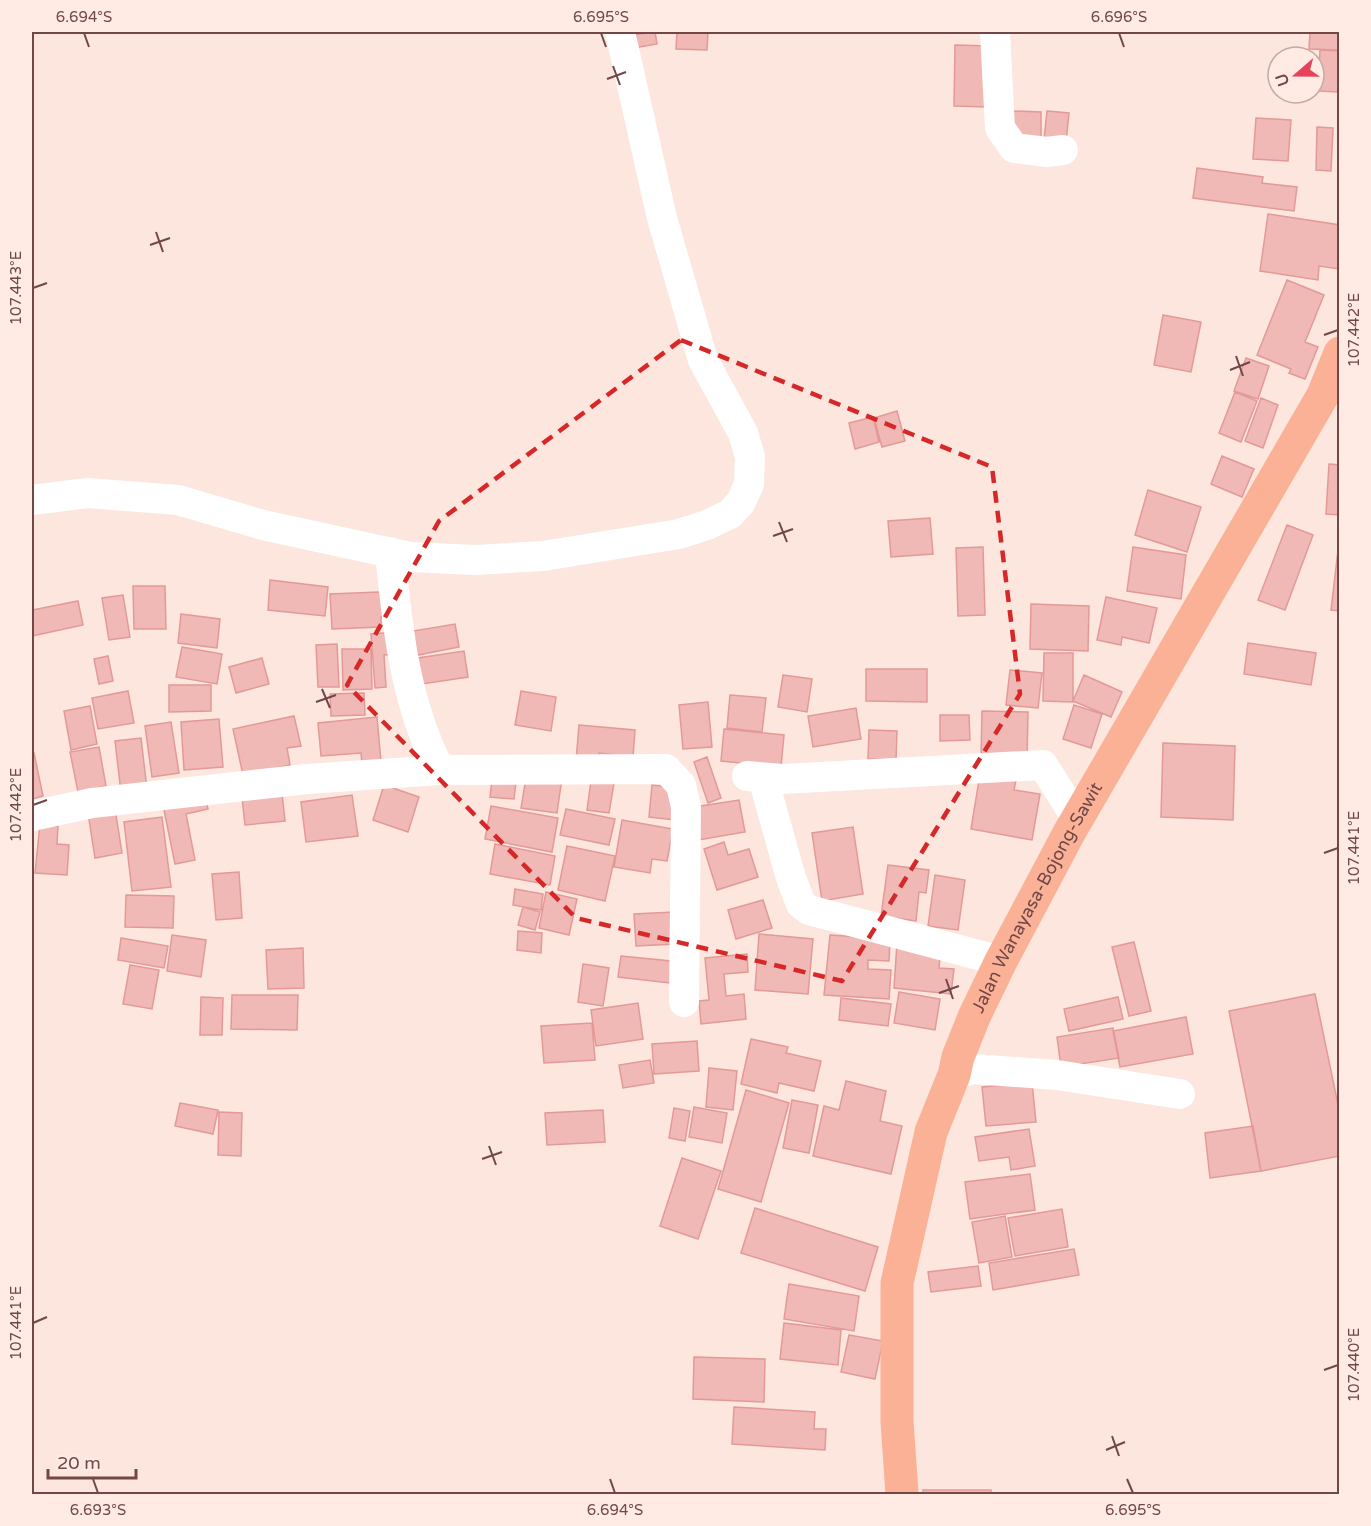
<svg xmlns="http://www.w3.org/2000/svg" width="1371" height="1526" font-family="'Varela Round',sans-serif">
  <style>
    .building { fill: #f1b9b6; stroke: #e39997; stroke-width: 1.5 }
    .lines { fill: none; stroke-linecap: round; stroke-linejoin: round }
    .street { stroke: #fff; stroke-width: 30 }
    .primary { stroke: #fbb196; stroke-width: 33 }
    .marked { fill: none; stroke: #d62828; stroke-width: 4.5; stroke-dasharray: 12 8; stroke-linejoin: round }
    .ticks { fill: none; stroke: #714747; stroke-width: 2 }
    .labels { text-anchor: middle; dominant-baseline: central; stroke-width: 6; stroke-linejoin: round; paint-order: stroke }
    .street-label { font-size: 18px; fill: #714747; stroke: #ffebe4 }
    .neatline { fill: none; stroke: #714747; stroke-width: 2 }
    .ticks-label { font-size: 15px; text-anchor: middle; fill: #714747 }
  </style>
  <rect width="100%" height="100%" fill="#fce6de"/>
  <path class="building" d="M655,32L657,44L634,48L631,35Z
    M677,32H708L707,50L676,49Z
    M1310,32H1340V50L1309,49Z
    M955,45L989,46L988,107L954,106Z
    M1320,50L1340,51V92L1318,91Z
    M1013,111L1041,112V140L1012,139Z
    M1047,111L1069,113L1066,142L1044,140Z
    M1256,118L1291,120L1288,161L1253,159Z
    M1317,127L1333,128L1331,171L1316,170Z
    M1197,168L1263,177L1262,183L1297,187L1294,211L1193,198Z
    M1268,214L1340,225L1339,269L1319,266L1318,280L1260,271Z
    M1287,280L1324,295L1305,342L1318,347L1305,379L1289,373L1291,369L1257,355Z
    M1163,315L1201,322L1191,372L1154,365Z
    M1246,358L1269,366L1258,399L1234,391Z
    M1235,392L1257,401L1241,442L1219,433Z
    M1261,398L1278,405L1263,448L1245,441Z
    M897,411L905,441L882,447L874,418Z
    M873,417L879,442L855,449L849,423Z
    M1222,456L1254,469L1242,497L1211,484Z
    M1329,464L1340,465V515L1326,514Z
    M1148,490L1201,507L1187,552L1135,535Z
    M930,518L933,554L891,557L888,521Z
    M1287,525L1313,535L1285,610L1258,600Z
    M1340,533V611L1331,610Z
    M983,547L985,615L958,616L956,548Z
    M1133,547L1186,555L1181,599L1127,591Z
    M270,580L328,587L325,616L268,610Z
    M133,586H165L166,629H134Z
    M379,592L390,617H381V627L332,629L330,594Z
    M123,595L130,637L109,640L102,598Z
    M1106,597L1157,608L1149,643L1122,637L1121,645L1097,640Z
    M78,601L83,625L32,636V610Z
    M1031,604L1089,606L1088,651L1030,649Z
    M181,614L220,619L217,648L178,643Z
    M455,624L459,647L418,655L413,631Z
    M397,632L399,654L384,655L386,687L375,688L371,634Z
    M1248,643L1316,653L1311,685L1244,674Z
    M337,644L339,687H318L316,645Z
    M182,647L222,654L217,684L176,677Z
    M342,649H371L372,689L343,690Z
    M464,651L468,677L422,684L418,658Z
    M1044,653H1073V702L1043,701Z
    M108,656L113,681L99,684L94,659Z
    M262,658L269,684L236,693L229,667Z
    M866,669H927V702L866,701Z
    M1010,670L1042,673L1038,708L1006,705Z
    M783,675L812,679L807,712L778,707Z
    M1084,675L1122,692L1111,717L1073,701Z
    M169,685H211V711L169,712Z
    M128,691L134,723L98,729L92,698Z
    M521,691L556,697L551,731L515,725Z
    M364,693L365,715L331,716L330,694Z
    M730,695L766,698L762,732L727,728Z
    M708,702L712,747L683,749L679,705Z
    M1074,705L1102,714L1091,748L1063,739Z
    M90,706L97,744L71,750L64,711Z
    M856,708L861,739L813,747L808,716Z
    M982,711L1028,712L1027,759L981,758Z
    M940,715H969L970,740L940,741Z
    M294,716L301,746L287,748L290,765L243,775L233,729Z
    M377,717L381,762L362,764L361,753L321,756L318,723Z
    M219,719L223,767L184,770L181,722Z
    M171,722L179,773L152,777L145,726Z
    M579,725L635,730L633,757L599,753L598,763L576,761Z
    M724,729L784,735L781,767L721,761Z
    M869,730L897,731L896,760L868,759Z
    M141,738L147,789L121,792L115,741Z
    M1163,743L1235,746L1233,820L1161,817Z
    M99,747L106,786L78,792L70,752Z
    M34,753L43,796L32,799V754Z
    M707,757L721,798L708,803L694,762Z
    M493,771L517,774L514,799L490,797Z
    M527,772L562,778L557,813L521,808Z
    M592,773L615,777L609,813L587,810Z
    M980,774L1016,780L1014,790L1040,794L1032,840L971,829Z
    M281,784L285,821L245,825L241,788Z
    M384,785L419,797L408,832L373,820Z
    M652,785L678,788L675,820L649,817Z
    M352,795L358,836L306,842L301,802Z
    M205,796L208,809L186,814L195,860L175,864L163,805Z
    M739,800L745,832L693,841L688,808Z
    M491,806L558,818L552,852L485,839Z
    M115,809L122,853L95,858L88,813Z
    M566,809L615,819L609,845L560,835Z
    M162,817L171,887L132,891L124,822Z
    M622,820L673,829L667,861L652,859L650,873L614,867Z
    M40,824L58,826L57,844L69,845L67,875L35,873Z
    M853,827L863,894L822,901L812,833Z
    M724,842L728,855L749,849L758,877L717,890L704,849Z
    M495,844L555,856L550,885L490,874Z
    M567,846L615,856L605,901L558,890Z
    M888,865L929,870L926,893L919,892L916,921L881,916Z
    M239,872L242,918L216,920L212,874Z
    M935,875L965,880L958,930L928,926Z
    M515,889L543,894L541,910L513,905Z
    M546,892L577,899L569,935L539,928Z
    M126,895L174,896L173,928L125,927Z
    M763,900L772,928L736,939L728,910Z
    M523,907L540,912L535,930L518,925Z
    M674,912L676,944L636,946L634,914Z
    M518,931L542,933L541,953L517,950Z
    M759,934L813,939L808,994L755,990Z
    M172,935L206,940L201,977L167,971Z
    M830,935L890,939L889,961L868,960V969L891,970L889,999L824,995Z
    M121,938L168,946L164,968L118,960Z
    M1134,942L1151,1011L1129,1016L1112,947Z
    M897,943L941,948L939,968L954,969L951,994L894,988Z
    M303,948L304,988L268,989L266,950Z
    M747,954L748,972L724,974L726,996L744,994L746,1019L701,1024L699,1001L709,1000L705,958Z
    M621,956L671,961L670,983L618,977Z
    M583,964L609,968L603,1006L578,1002Z
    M130,965L159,970L152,1009L123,1004Z
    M899,992L940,999L935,1030L894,1023Z
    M1315,994L1340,1114V1156L1261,1171L1229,1011Z
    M232,995H298L297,1030L231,1029Z
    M201,997L223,998L222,1035H200Z
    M1118,997L1123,1019L1069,1031L1064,1009Z
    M841,998L891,1004L888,1026L839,1020Z
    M638,1003L643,1039L596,1046L591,1010Z
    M1186,1017L1193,1054L1120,1067L1113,1031Z
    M592,1023L595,1060L544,1063L541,1026Z
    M1113,1028L1119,1058L1061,1067L1057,1037Z
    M751,1039L788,1047L786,1053L821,1061L814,1091L779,1083L777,1093L741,1084Z
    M697,1041L699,1071L654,1074L652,1044Z
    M650,1060L654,1083L623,1088L619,1065Z
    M709,1068L737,1071L733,1110L706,1107Z
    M846,1081L886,1091L880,1121L902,1126L891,1174L813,1156L824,1106L839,1110Z
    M1032,1083L1036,1122L986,1126L982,1087Z
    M746,1090L789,1103L761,1202L718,1189Z
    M792,1100L818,1105L809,1153L783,1148Z
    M180,1103L218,1110L213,1134L175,1126Z
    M694,1107L727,1113L722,1143L689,1137Z
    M674,1108L690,1111L685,1141L669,1138Z
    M603,1110L605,1142L547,1145L545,1113Z
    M219,1112L242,1113L241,1156L218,1155Z
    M1253,1126L1261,1171L1210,1178L1205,1133Z
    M1029,1129L1035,1166L1011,1170L1009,1157L979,1161L975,1137Z
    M682,1158L721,1171L698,1239L660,1226Z
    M1030,1174L1035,1210L970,1219L965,1182Z
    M755,1208L878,1247L865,1291L741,1253Z
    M1062,1209L1068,1247L1015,1256L1008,1218Z
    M1005,1216L1012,1257L979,1263L972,1222Z
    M1074,1249L1079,1275L993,1290L989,1263Z
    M978,1266L981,1286L931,1292L928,1272Z
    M789,1284L859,1296L854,1331L784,1319Z
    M784,1323L841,1330L838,1365L780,1359Z
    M849,1335L883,1341L875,1379L841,1372Z
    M694,1357L765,1359L764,1402L693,1399Z
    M734,1407L815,1412L814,1429H826L825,1450L732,1444Z
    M923,1490H991V1494H923Z"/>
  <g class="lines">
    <path class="street" d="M995,32L1000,128L1014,148L1047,152L1063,150
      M32,500L88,493L178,500L263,525L410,557L476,560L543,556L679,534L707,525L730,514L741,502L749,484L750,457L743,433L703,360L662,218L620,32
      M390,552C397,625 405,704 440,770L666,769L681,785L686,807L684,1002
      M747,776L782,779L1043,765L1077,819
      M763,778L791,878L801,904L809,910L1001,961
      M32,816L92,803L307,779L440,770
      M954,1075L974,1069L1057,1075L1180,1094"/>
    <path class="primary" id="s1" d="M902,1494L897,1421V1283L931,1132L954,1075L958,1057L974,1017L1001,961L1069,833L1323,395L1340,353"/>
  </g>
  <path class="marked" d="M681,340L992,467L1020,694L842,981L576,918L347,685L439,521Z"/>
  <path class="ticks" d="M84,33L89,47M601,33L606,47M1119,33L1124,47M613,66L620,85M607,79L626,72M156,232L163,252M150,245L170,238M33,288L47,283M1324,335L1338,330M1236,356L1243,376M1230,370L1250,362M779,522L787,542M773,536L793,529M322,689L330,708M316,702L336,695M33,805L47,800M1324,853L1338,848M946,979L953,999M939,993L959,986M489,1146L496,1165M482,1159L502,1152M33,1323L47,1317M1324,1370L1338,1365M1112,1436L1119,1456M1106,1450L1125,1442M93,1479L98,1493M610,1479L615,1493M1127,1479L1133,1493"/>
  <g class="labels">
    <g class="street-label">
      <text stroke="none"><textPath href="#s1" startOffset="624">Jalan Wanayasa-Bojong-Sawit</textPath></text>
    </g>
  </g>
  <rect width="1371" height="1526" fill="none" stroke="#ffebe4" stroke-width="66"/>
  <g transform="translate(1296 75) rotate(250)"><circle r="28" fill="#ffebe4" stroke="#c6a9a5" stroke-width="1.5"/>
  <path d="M0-4.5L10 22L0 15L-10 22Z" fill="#e6435a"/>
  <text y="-9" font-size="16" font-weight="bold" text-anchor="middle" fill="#714747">U</text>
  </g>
  <path d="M48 1469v9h88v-9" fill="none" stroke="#714747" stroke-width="3"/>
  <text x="57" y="1469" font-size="18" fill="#714747" stroke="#ffebe4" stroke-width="4.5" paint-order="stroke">20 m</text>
  <rect x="33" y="33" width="1305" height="1460" class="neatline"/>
  <g class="ticks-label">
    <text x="84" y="22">6.694°S</text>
    <text x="601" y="22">6.695°S</text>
    <text x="1119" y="22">6.696°S</text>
    <text transform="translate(16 288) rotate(-90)" y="5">107.443°E</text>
    <text transform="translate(1354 330) rotate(-90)" y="5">107.442°E</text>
    <text transform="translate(16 805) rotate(-90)" y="5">107.442°E</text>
    <text transform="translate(1354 848) rotate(-90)" y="5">107.441°E</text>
    <text transform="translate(16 1323) rotate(-90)" y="5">107.441°E</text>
    <text transform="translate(1354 1365) rotate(-90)" y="5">107.440°E</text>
    <text x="98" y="1515">6.693°S</text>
    <text x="615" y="1515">6.694°S</text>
    <text x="1133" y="1515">6.695°S</text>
  </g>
</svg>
